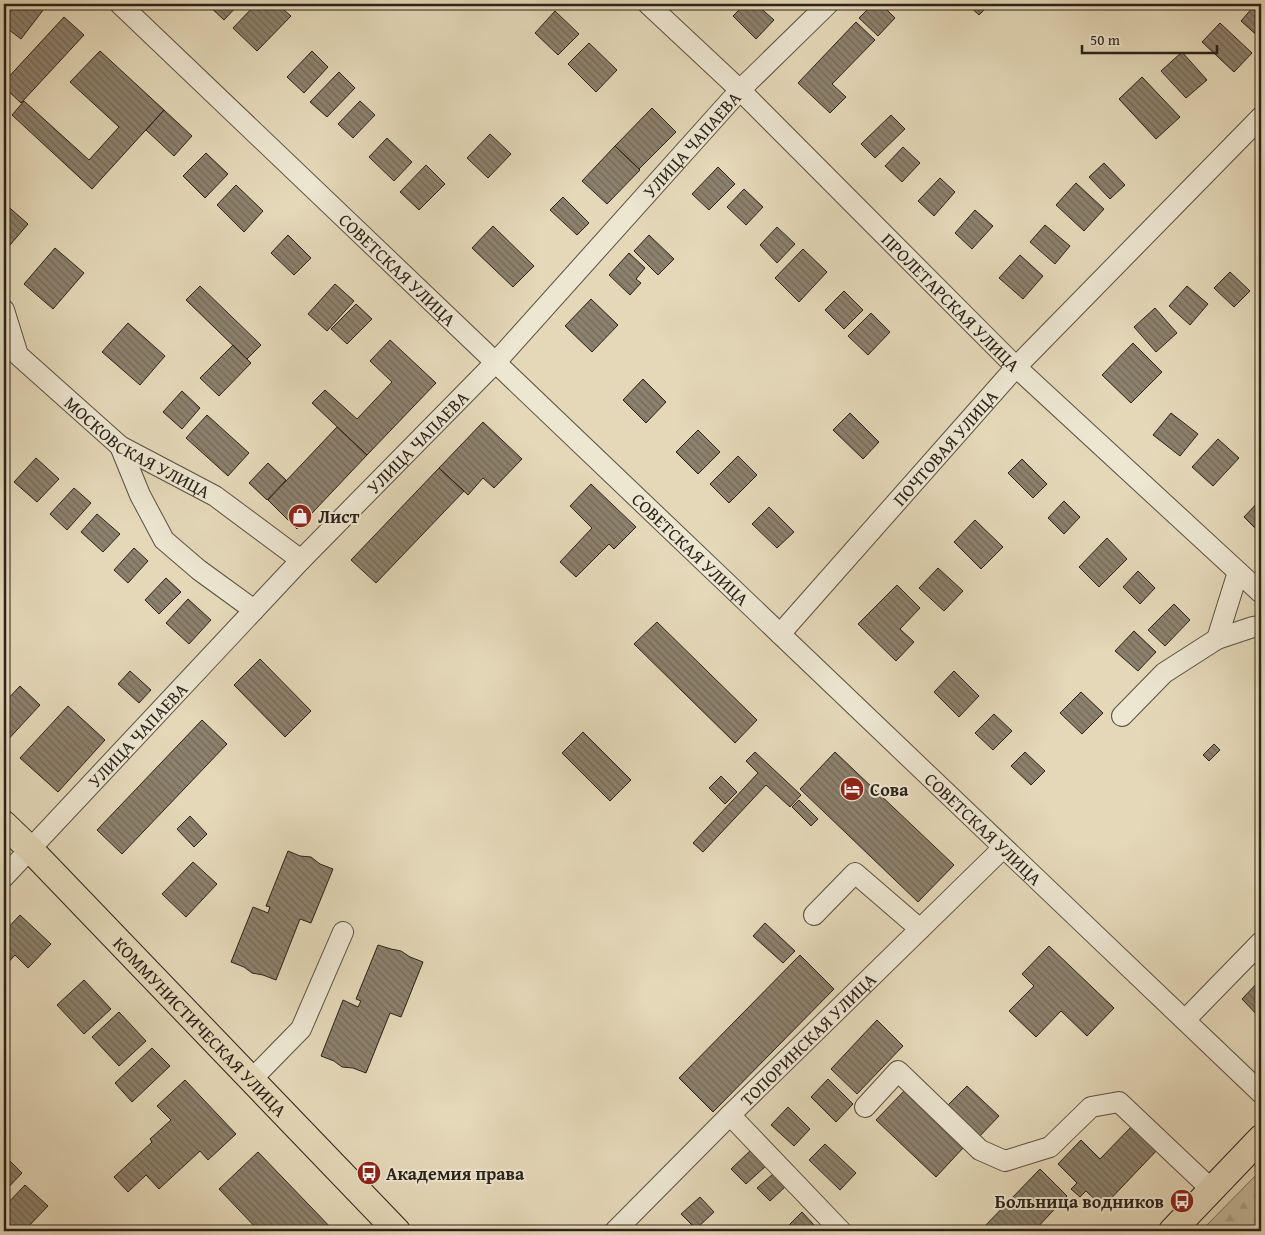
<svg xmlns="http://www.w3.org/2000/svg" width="1265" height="1235" font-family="'Gentium Book Plus',serif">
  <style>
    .forest { fill: url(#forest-firs); stroke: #786e5b }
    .building { fill: url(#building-back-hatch); stroke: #2c2219 }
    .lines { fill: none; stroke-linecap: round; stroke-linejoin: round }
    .minor-casing { stroke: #5a5041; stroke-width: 22 }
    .major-casing { stroke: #2c2219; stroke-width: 28 }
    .minor { stroke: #ede6d1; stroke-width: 20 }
    .major { stroke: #e4d8b8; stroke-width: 26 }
    .labels { text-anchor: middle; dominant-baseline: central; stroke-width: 4; stroke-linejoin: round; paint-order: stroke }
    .street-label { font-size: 18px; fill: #2c2219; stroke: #ede6d1 }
    .poi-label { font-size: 18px; font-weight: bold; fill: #2c2219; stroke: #ede6d1; text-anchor: start }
  </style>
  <defs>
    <pattern id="forest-firs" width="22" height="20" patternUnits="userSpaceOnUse" patternTransform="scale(1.25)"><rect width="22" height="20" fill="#c5b99d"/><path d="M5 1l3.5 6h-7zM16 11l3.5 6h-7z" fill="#a99f87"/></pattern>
    <pattern id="building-back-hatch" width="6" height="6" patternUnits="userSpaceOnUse" patternTransform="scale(1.25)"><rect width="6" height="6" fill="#8c816c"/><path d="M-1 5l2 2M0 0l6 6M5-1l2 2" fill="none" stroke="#736958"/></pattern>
  </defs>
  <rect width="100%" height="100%" fill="#e4d8b8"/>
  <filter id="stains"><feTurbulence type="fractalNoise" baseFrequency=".004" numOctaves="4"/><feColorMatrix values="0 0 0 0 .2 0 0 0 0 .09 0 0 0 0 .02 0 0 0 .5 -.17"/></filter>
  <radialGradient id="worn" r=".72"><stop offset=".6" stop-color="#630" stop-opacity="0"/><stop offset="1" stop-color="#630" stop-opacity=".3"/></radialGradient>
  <path class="forest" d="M1261,1170V1231H1201Z"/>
  <path class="building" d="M4,4H46L47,5L21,39L4,26Z
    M207,4H239L224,20Z
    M256,4H277L291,16L257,51L233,28Z
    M745,4H756L774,20L756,39L733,16Z
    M873,4H881L895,18L878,36L859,18Z
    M967,4H990L979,15Z
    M1254,6L1261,13V39L1241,21Z
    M555,11L579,34L558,55L535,33Z
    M64,17L84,35L21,103L4,87V82Z
    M856,22L875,40L832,84L846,97L830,113L798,83Z
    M1220,23L1252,53L1234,72L1202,42Z
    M589,43L617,70L596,92L568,64Z
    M100,51L164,110L92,189L12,115L24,101L89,160L119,127L70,82Z
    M312,51L328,67L304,93L287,77Z
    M1182,52L1207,80L1186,98L1161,71Z
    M339,72L355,88L327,117L310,102Z
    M1142,77L1180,117L1156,139L1119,99Z
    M360,101L375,115L353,138L338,124Z
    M652,108L676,132L639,169L615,146Z
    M164,110L192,136L174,156L146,130Z
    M891,115L905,129L875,158L861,144Z
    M490,134L511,154L488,178L467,158Z
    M387,138L412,162L394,181L369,157Z
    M615,146L640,170L607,204L582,181Z
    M903,147L920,163L902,182L885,166Z
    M206,153L228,174L205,198L183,176Z
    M1104,163L1125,185L1110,199L1089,177Z
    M426,165L445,184L419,210L400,192Z
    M718,167L735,184L709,210L692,194Z
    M940,178L955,192L934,216L918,201Z
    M1076,183L1104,209L1084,231L1056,205Z
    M236,185L263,211L244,232L217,205Z
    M744,189L763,207L746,225L727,207Z
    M563,197L589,223L577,235L550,210Z
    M4,203L28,224L4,252Z
    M975,210L993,226L972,249L955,233Z
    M1045,225L1070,246L1055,264L1030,242Z
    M493,226L534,266L513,287L472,248Z
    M777,227L795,244L777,263L760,245Z
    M288,235L311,258L294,275L271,253Z
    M649,235L674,259L658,275L634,251Z
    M55,248L84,273L53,309L24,284Z
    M803,249L827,272L799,302L775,278Z
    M629,253L645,268L636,279L641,283L630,295L609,275Z
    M1020,255L1043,276L1023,299L999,278Z
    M1230,272L1250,291L1234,307L1214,288Z
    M335,284L354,301L327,331L308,314Z
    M200,286L261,345L247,359L186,300Z
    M1187,286L1208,304L1190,325L1169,306Z
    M844,291L863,310L844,329L825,310Z
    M591,299L618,325L592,352L565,326Z
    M356,304L372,319L347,344L331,329Z
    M1155,308L1177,333L1156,352L1134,327Z
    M871,313L890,332L868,355L848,336Z
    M128,323L165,356L140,385L102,352Z
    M390,340L436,383L367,455L312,403L325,390L357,419L392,382L370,361Z
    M1133,343L1162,372L1131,403L1102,375Z
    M233,345L251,363L219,396L200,378Z
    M643,379L666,402L646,423L623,400Z
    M182,391L200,408L182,429L163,412Z
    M850,413L879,442L863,459L833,430Z
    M1171,413L1198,434L1180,456L1153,435Z
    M207,415L249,453L228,476L186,438Z
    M483,422L522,459L494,488L483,478L468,495L439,468Z
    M337,427L367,455L297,529L268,500Z
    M698,430L720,452L698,474L676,452Z
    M1218,439L1239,458L1213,486L1192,467Z
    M738,456L757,475L729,503L710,484Z
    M36,458L59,479L37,502L14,482Z
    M1022,459L1047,484L1033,498L1008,473Z
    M268,463L286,480L267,500L249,483Z
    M439,468L464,491L376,583L351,560Z
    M591,484L636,527L614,549L609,544L576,577L560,562L592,528L570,506Z
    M74,488L91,503L67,530L50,514Z
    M1261,499V534L1244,517Z
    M1064,501L1080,517L1064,534L1048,518Z
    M769,507L794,532L777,548L752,524Z
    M97,514L120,534L103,552L81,532Z
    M975,520L1003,547L981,569L954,542Z
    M1107,538L1127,559L1099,587L1079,567Z
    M134,548L148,561L128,583L114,570Z
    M938,568L963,591L944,611L919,588Z
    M1138,571L1155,588L1140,604L1123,587Z
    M166,578L181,592L159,614L145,600Z
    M897,585L920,608L900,629L914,642L896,661L858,624Z
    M188,599L211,620L189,644L166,623Z
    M1174,604L1190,620L1165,646L1148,630Z
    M657,622L757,720L735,743L634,644Z
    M1134,631L1156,652L1138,671L1115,651Z
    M260,659L311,711L285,737L234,685Z
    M130,671L151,690L139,703L118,684Z
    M954,671L979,696L959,717L934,692Z
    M20,686L40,705L4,744V703Z
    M1081,692L1103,713L1082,734L1060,713Z
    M68,706L105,740L58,792L20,758Z
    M994,714L1012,731L993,750L975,733Z
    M202,720L227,744L122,854L97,830Z
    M583,732L631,780L610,801L562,753Z
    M1214,744L1220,750L1209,761L1203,755Z
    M755,752L801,795L790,807L766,785L703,852L693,843L758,773L746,761Z
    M835,752L954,865L918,902L800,789Z
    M1025,752L1045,771L1031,785L1011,766Z
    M721,776L737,792L725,804L709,788Z
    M799,800L818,819L811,826L792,807Z
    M190,816L207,834L194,847L177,829Z
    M288,851L300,856L311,857L320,864L333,869L311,923L300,919L276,980L263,975L252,973L244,967L231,962L253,907L268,913L270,907L266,906Z
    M193,862L217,884L186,917L162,894Z
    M20,915L51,944L28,968L15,955L4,967V932Z
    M765,923L795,951L783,963L753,936Z
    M378,945L391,949L401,951L410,957L423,962L401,1017L390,1013L366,1073L353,1068L342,1067L334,1061L321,1056L343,1000L358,1007L361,1001L356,999Z
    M1049,946L1114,1008L1087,1036L1061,1011L1036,1037L1009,1011L1034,986L1022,974Z
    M800,955L834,989L713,1112L679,1078Z
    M1261,979V1019L1242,999Z
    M84,980L111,1009L84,1034L57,1005Z
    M119,1012L146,1041L119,1066L92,1037Z
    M877,1020L903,1046L857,1094L831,1069Z
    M152,1048L170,1066L132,1102L115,1083Z
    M828,1079L853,1104L836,1122L811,1097Z
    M185,1080L236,1134L208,1160L200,1151L159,1189L146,1175L128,1192L114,1177L152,1142L150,1139L171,1120L157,1106Z
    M967,1086L999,1116L977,1139L945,1108Z
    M905,1090L964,1147L936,1177L876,1120Z
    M788,1107L810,1129L794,1146L771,1125Z
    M1134,1124L1159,1148L1103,1207L1086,1191L1080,1197L1071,1189L1077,1183L1058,1164L1081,1140L1100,1159Z
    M825,1144L856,1173L840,1190L809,1160Z
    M752,1149L767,1165L746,1184L731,1169Z
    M258,1152L334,1231H259L219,1189Z
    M4,1155L22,1173L4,1192Z
    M1040,1169L1067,1196L1034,1231H984L982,1229Z
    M773,1174L785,1187L770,1201L757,1188Z
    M25,1185L48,1206L24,1231H17L4,1218V1207Z
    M700,1197L714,1212L696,1229L681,1214Z
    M802,1212L815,1226L810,1231H783Z"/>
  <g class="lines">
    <g class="minor-casing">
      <g id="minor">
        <path id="s1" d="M120,4L1261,1093"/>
        <path id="s2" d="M648,4L740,90L1016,367L1261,593"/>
        <path id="s3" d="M4,310L18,355L120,446L215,496L301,560"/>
        <path d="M120,446L140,495L164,540L199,570L254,610"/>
        <path d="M1238,572L1217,639L1253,627L1261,626"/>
        <path id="s4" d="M780,634L1016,367L1261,117"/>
        <path d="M1122,716L1164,673L1217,639"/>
        <path id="s5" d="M4,877L301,560L495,363L740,90L828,4"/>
        <path d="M814,915L855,873L920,929"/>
        <path d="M1185,1020L1261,942"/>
        <path d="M251,1080L301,1029L343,932"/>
        <path d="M865,1107L898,1071L980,1150L1005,1161L1050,1147L1091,1107L1119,1102L1212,1190"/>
        <path d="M730,1115L841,1231"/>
        <path id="s6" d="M615,1231L730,1115L1003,848"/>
      </g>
    </g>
    <g class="major-casing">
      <g id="major">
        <path id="s7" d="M4,824L29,848L397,1231"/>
        <path d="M1172,1231L1261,1138"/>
      </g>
    </g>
    <use href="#minor" class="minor"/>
    <use href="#major" class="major"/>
  </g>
  <defs>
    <g id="shop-disc" transform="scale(1.25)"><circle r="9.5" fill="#8f2418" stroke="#ede6d1"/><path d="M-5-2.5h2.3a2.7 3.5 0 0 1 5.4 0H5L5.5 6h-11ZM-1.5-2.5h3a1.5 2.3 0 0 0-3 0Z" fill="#fff"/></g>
    <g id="hotel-disc" transform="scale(1.25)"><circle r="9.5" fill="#8f2418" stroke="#ede6d1"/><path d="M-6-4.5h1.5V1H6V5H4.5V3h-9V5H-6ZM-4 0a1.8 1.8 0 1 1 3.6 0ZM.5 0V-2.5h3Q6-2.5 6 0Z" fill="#fff"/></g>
    <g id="bus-disc" transform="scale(1.25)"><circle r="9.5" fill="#8f2418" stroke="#ede6d1"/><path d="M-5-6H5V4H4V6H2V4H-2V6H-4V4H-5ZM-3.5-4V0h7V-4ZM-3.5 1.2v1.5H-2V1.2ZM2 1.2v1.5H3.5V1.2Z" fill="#fff"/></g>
  </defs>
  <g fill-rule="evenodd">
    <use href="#shop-disc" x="300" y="516"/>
    <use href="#hotel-disc" x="852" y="789"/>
    <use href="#bus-disc" x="369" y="1173"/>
    <use href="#bus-disc" x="1182" y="1201"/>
  </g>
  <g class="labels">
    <g class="street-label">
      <text stroke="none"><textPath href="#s5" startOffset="1005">УЛИЦА ЧАПАЕВА</textPath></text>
      <text stroke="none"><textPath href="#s1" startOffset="384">СОВЕТСКАЯ УЛИЦА</textPath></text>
      <text stroke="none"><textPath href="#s2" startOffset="425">ПРОЛЕТАРСКАЯ УЛИЦА</textPath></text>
      <text stroke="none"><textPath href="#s5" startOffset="600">УЛИЦА ЧАПАЕВА</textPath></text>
      <text stroke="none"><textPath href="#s3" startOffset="199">МОСКОВСКАЯ УЛИЦА</textPath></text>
      <text stroke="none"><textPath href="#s4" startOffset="249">ПОЧТОВАЯ УЛИЦА</textPath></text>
      <text stroke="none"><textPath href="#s1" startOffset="789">СОВЕТСКАЯ УЛИЦА</textPath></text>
      <text stroke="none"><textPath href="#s5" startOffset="195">УЛИЦА ЧАПАЕВА</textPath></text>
      <text stroke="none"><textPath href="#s1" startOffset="1194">СОВЕТСКАЯ УЛИЦА</textPath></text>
      <text stroke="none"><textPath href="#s7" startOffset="282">КОММУНИСТИЧЕСКАЯ УЛИЦА</textPath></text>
      <text stroke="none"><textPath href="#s6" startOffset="272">ТОПОРИНСКАЯ УЛИЦА</textPath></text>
    </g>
    <g class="poi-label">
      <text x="318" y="516">Лист</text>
      <text x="870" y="789">Сова</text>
      <text x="386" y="1173">Академия права</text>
      <text x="1164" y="1201" text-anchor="end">Больница водников</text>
    </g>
  </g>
  <rect width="1265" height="1235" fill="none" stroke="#e4d8b8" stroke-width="20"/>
  <rect x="5" y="5" width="1255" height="1225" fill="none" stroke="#2c2219" stroke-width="2.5"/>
  <rect x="10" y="10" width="1245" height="1215" fill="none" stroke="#2c2219"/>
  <path d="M1082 45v8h135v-8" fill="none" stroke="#2c2219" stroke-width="2.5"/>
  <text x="1090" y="45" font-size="15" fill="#2c2219" stroke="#ede6d1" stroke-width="4" paint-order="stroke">50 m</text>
  <rect width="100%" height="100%" filter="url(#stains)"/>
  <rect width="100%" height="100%" fill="url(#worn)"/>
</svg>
